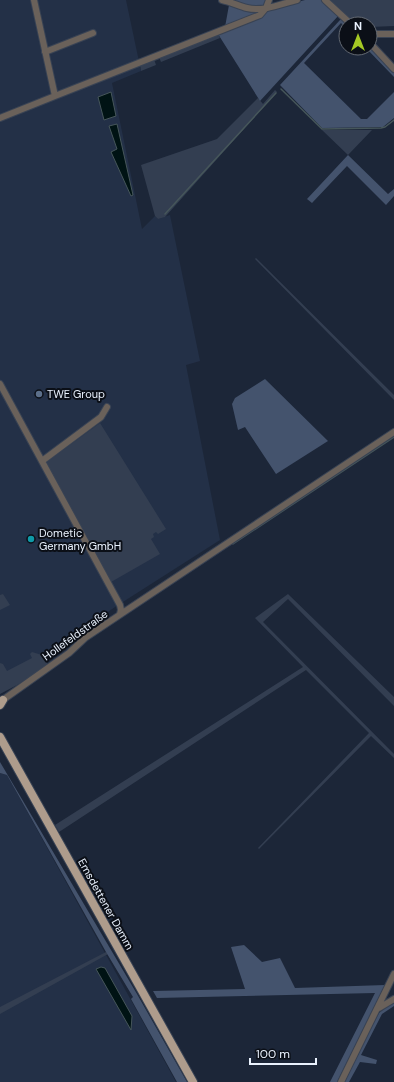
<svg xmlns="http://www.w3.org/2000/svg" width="394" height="1082" font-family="'DM Sans',sans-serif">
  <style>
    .built { fill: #233047 }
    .green { fill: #333e51 }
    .forest { fill: #44536d }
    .water { fill: #001314; stroke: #46565a }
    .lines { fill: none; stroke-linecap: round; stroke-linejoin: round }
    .stream { stroke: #46565a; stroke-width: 1.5 }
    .minor-casing { stroke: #394354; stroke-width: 8 }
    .major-casing { stroke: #394354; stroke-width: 10 }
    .minor { stroke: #6a615a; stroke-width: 6 }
    .major { stroke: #ae9c8c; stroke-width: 8 }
    .service-dot { fill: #5c6f8a; stroke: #0b0f17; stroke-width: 1.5 }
    .culture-dot { fill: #0f9aa8; stroke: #0b0f17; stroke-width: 1.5 }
    .labels { text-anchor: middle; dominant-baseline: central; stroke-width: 4; stroke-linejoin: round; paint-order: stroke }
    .poi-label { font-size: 11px; fill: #eaf2fe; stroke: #0b0f17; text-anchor: start }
    .street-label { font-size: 11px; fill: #eaf2fe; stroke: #0b0f17 }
  </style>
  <rect width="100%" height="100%" fill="#1c2638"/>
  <path class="built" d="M0,0H126L141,71L112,83L142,229L155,216L158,219L170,215L200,361L186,365L220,540L115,607L70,638L62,648L0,690Z
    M0,773L7,775L176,1082H0Z"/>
  <path class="green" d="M329,0H394V26L370,27V24H356Z
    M218,34L220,38L161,62L159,57Z
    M154,59L156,65L141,71L140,64Z
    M275,90L277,92L165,217L158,219L155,216L141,165L217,139L258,98L263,104Z
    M322,130H372L348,155Z
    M256,258L394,395V400L255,259Z
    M100,423L166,529L158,534L156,532L153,534L154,537L151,539L160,554L111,582L45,463Z
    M3,594L10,605L0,610V595Z
    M288,594L394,697V706L288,599L263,622L394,754V758L371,736L259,849L258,848L369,733L306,670L59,832L55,825L303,667L255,618Z
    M32,652L42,655L47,662V666L17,685L0,694V663L3,664L7,671L32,658L30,654Z
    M106,952L108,954L0,1014V1007Z"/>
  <path class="forest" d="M233,0H267L265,5H248Z
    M305,0H322L339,15L260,101L218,34L268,9Z
    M229,5L260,11L254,16L225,27Z
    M343,19L348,24H346V28L341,23L304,63L361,119H367L394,92V118L383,127L322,128L280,85L340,20Z
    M370,46L394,71V77L366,48H370Z
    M348,155L388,194L394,189V196L386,205L347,166L312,203L307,199Z
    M265,379L328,441L276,474L245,427L238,430L232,404L235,398Z
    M0,762L137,994L187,1082H177L131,999L133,997L106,952L7,775L0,773Z
    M244,945L262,962L280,958L295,988L385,985L337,1082H330L375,993L157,998L153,991L245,989L231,947Z
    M394,1001V1006L382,1014L361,1055L377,1060L376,1064L360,1062L349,1082H343L379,1013Z"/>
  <path class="water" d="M111,92L116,116L104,120L98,97Z
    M117,124L133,195L131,196L111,152L117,149L109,126Z
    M101,967L105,968L132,1016L131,1030L96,969Z"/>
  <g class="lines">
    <path class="stream" d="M281,89L322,129L381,128L385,127L394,120
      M165,214L276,93
      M233,544L394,437"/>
    <g class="minor-casing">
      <path id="minor" d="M222,0C231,2 239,6 247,8C263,12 281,4 297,0
        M325,0L351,24
        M370,34H394
        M370,43L394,69
        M45,52L93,33
        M55,96L260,15L266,8L269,0
        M0,118L55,96L34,0
        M0,384L120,605L121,610L120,614
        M42,461L101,417L107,407
        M0,702L69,653L85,638L394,432
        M378,1008H379L394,999
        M341,1082L394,974"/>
    </g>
    <g class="major-casing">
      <path id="major" d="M0,705L3,700
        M0,737L193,1082"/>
    </g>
    <use href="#minor" class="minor"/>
    <use href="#major" class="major"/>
  </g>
  <circle class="service-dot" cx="39" cy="394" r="4"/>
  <circle class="culture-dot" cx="31" cy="539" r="4"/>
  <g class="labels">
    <g class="poi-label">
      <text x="47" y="394">TWE Group</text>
      <text x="39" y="533">Dometic<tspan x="39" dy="13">Germany GmbH</tspan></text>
    </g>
    <g class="street-label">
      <text transform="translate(75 635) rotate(-36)">Hollefeldstraße</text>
      <text transform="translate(106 904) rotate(61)">Emsdettener Damm</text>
    </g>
  </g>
  <g transform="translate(358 36)"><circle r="19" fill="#0b0f17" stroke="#646a73"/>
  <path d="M0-3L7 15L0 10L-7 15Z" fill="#a5c824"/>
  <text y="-6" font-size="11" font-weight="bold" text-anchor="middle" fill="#eaf2fe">N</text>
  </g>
  <path d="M250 1058v6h66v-6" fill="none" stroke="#eaf2fe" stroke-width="2"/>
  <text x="256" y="1058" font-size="12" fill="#eaf2fe" stroke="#0b0f17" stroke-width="3" paint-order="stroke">100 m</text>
</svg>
